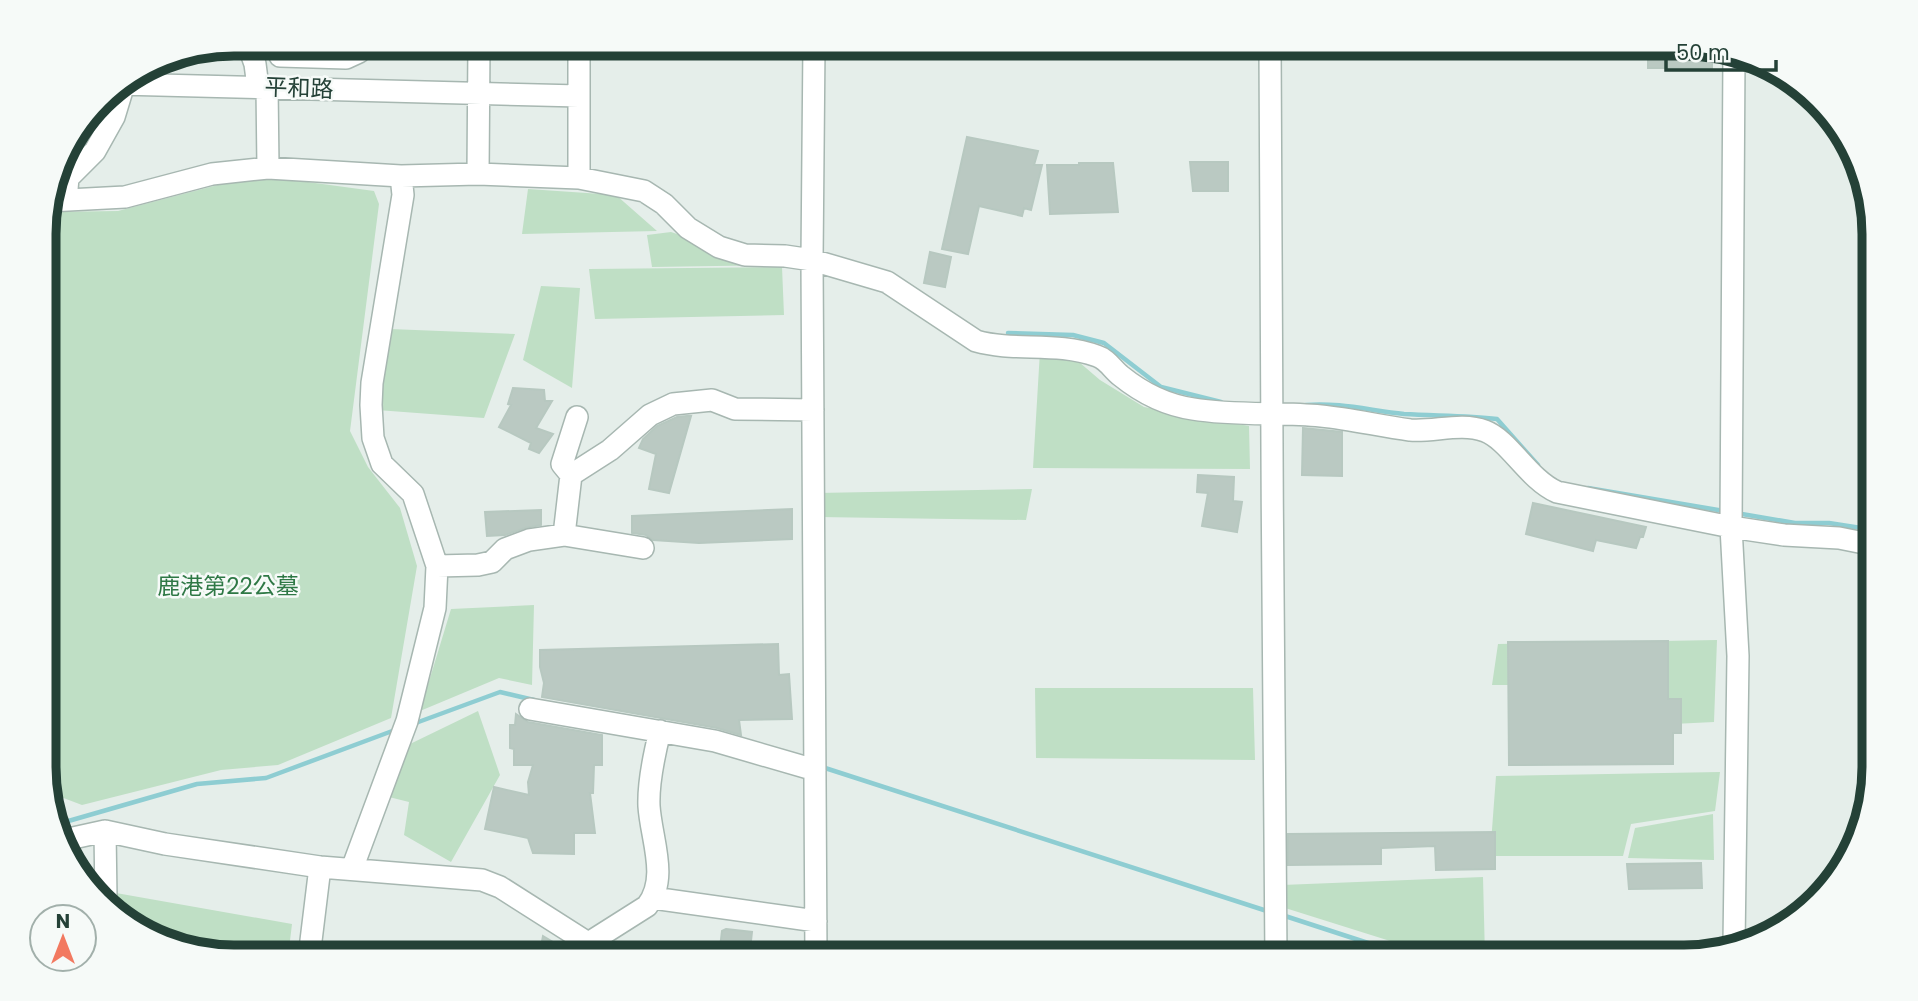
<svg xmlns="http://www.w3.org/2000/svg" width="1918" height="1001" font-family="Poppins,'Noto Sans TC',sans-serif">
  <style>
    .green { fill: #bfdfc5 }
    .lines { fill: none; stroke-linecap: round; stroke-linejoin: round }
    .stream { stroke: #8ecdd2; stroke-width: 4.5 }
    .building { fill: #bac9c2; stroke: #b7c8c0; stroke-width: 2 }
    .minor-casing { stroke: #a7b7b1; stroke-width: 24 }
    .minor { stroke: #fff; stroke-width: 21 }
    .labels { text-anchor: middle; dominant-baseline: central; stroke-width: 5; stroke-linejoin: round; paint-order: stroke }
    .street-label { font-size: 23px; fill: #244137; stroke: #f6faf8 }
    .park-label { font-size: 23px; fill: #2e7845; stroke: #f6faf8 }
    .rim { fill: none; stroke: #244137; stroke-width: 9 }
  </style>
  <rect width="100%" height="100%" fill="#e5eeea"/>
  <path class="green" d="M256,175L374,191L379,204L350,431L368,467L400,508L417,566L391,718L278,765L221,770L82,805L45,791L44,221L47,212L118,211Z
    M528,189L616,195L657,231L522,234Z
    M671,232L772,265L652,267L647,235Z
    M782,267L784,315L595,319L589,269Z
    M541,286L580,288L572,388L523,360Z
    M390,329L515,334L484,418L377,410Z
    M1040,351L1079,362L1100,380L1144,407L1249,426L1250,469L1033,468Z
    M1032,489L1026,520L819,517L817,493Z
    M534,605L532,685L499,678L420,711L451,609Z
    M1717,640L1714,722L1653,725V685H1492L1498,644Z
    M1035,688H1253L1255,760L1036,758Z
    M478,711L500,775L451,862L404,835L409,802L389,797L410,744Z
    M1720,772L1715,811L1631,824L1623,856H1490L1496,776Z
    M1713,814L1714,860L1628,858L1635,828Z
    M1483,877L1485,957H1441L1282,907V885Z
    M116,893L292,924L288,957H234L149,937L116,908Z"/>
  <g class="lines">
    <path class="stream" d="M1008,333L1073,335L1104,343L1161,387L1221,402
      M1306,405C1339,402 1372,411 1404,414C1435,416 1466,415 1497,419L1538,465
      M1588,488L1724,511
      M1736,513L1795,523H1829L1874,530
      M413,724L500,692L534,700
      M822,767L1270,912
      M58,824L197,784L266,778L395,730
      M1282,915L1411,957"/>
  </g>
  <path class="building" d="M1648,44H1684L1712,50V68H1648Z
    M967,137L1038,151L1034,165H1042L1031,210L1024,208L1022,216L979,206L968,254L942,249Z
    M1190,162H1228V191H1193Z
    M1079,163H1113L1118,212L1050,214L1047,165H1079Z
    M930,252L951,257L945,287L924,283Z
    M513,388L544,390L545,401H552L536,428L553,434L539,453L529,449L531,443L499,427L511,405L508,404Z
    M687,416H691L669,493L649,489L656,454L639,448L643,439L657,426L677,417Z
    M1303,428L1342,432V476L1302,475Z
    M1198,475L1234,477L1233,501L1242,502L1237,532L1202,526L1208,493L1197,492Z
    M1533,503L1646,527L1643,537H1640L1636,548L1596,540L1593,551L1526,534Z
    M792,509V539L699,543L653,540L646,535L632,533V516Z
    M541,510V525L525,528L505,535L487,536L485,512Z
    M1668,641V699H1681V733H1673V764L1509,765L1508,642Z
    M778,644L779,675L789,674L792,719L739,720L741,735L717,728L542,697L544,683L540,667V650Z
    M516,714L528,722L602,735V765H594L593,793H590L595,833H574V854L533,853L528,838L485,829L494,787L529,795L528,782L533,765H514V749L510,748V725H515Z
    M1495,832V869L1436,870L1435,846L1381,848V864L1288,865V834Z
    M1701,863L1702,888L1629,889L1627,864Z
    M726,929L752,932L750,950L720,948L722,931Z
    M543,936L578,957H539Z"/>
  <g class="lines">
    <g class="minor-casing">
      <path id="minor" d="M248,44L255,64L258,87
        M579,44V178
        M814,44L812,260L816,957
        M1270,44C1270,348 1274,653 1276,957
        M1734,55L1731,527L1738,656L1734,944
        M280,56L346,58L359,52L363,44
        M1734,60L1763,62
        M120,84L579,96
        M267,87L268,168
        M478,174L479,44
        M66,200L68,178L95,151L114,117L124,84
        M49,201L125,197L212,174L268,168L401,176L478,174L579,178L644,191L664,204L688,228L719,247L745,255L785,256L812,260L887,282L976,341C1015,352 1056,341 1097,356C1107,359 1113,370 1121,376C1142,393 1166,405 1193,409C1235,416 1279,412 1321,416C1351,419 1380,426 1410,430C1435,432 1461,422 1485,431C1509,440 1528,479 1557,492L1731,527L1784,535L1839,538L1874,545
        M571,475L562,464L577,417
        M564,535L643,548
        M437,566L478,565L492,562L505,549L529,540L564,535L571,475L610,450L650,415L673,404L712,400L735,409L813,410
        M530,709L715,741L815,770
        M105,831L106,899
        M64,840L105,831L165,844L320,867L482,880L500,887L610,957
        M352,869L407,721L435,608L437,566L413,494L382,464L373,438L371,405L372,383L403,195L401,176
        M653,898L816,921
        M587,944L647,906C669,878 651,839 649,806C648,782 654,755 660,731
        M309,957L320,867"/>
    </g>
    <use href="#minor" class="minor"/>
  </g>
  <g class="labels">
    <g class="street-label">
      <text transform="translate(299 88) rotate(2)">平和路</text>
    </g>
    <g class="park-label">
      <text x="228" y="586">鹿港第22公墓</text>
    </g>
  </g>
  <path d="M0 0H1918V1001H0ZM234 56H1684A178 178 0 0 1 1862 234V767A178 178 0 0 1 1684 945H234A178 178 0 0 1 56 767V234A178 178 0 0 1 234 56Z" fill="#f6faf8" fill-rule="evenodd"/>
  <path class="rim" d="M234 56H1684A178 178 0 0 1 1862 234V767A178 178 0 0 1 1684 945H234A178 178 0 0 1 56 767V234A178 178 0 0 1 234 56Z"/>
  <g transform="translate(63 938)"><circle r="33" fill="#f6faf8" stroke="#a2b0ab" stroke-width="2"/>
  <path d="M0-5L12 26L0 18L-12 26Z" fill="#f27960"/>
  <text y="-10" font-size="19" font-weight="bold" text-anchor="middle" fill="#244137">N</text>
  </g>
  <path d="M1666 60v10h110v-10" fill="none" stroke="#244137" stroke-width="3.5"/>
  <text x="1676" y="60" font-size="21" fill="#244137" stroke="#f6faf8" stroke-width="5" paint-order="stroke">50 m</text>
</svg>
